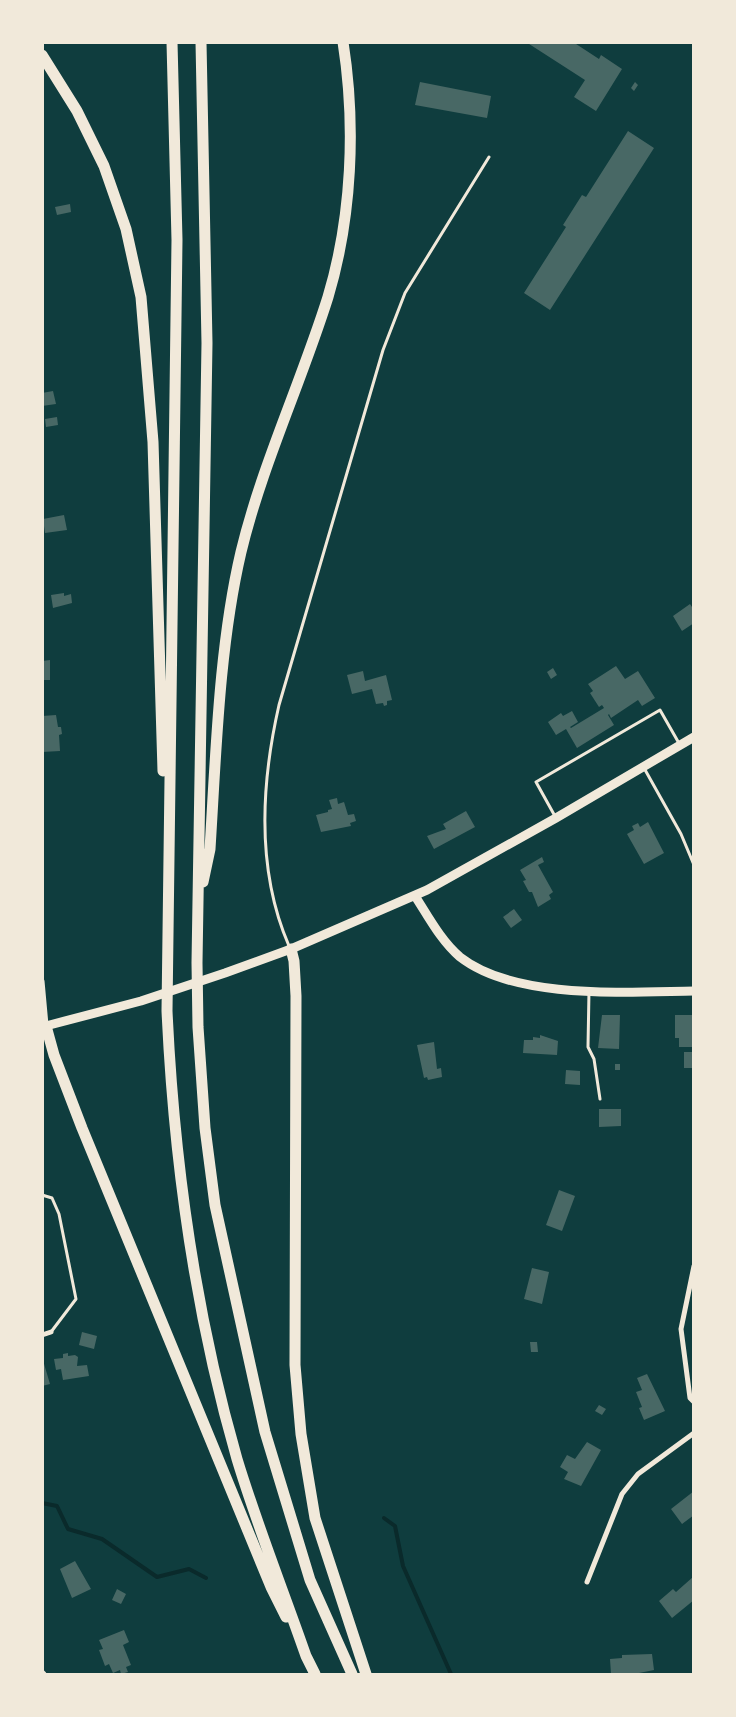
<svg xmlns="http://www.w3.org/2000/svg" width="736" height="1717" font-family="Poppins,sans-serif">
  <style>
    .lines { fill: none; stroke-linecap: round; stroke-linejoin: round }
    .stream { stroke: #0a2a2b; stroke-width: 4 }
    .building { fill: #486865 }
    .service { stroke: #f1e9da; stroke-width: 3 }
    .minor { stroke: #f1e9da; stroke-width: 5 }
    .secondary { stroke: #f1e9da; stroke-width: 9 }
    .motorway { stroke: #f1e9da; stroke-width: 11 }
  </style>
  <rect width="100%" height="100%" fill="#0f3d3e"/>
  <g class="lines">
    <path class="stream" d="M42,1503L57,1506L68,1529L102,1539L157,1577L189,1569L206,1578
      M384,1518L395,1526L403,1566L451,1674"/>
  </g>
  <path class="building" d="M526,42H573L599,59L601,55L622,69L596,111L574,97L585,80Z
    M420,82L491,96L487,118L415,105Z
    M635,82L638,85L634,91L631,88Z
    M628,131L654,148L550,310L524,293L566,227L563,225L582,195L586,197Z
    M70,204L71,212L57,215L55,207Z
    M53,391L56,404L42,406V393Z
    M57,417L58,425L46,427L45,419Z
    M64,515L67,530L45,533L43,519Z
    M64,593V596L71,594L72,603L53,608L51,595Z
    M690,604L694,610V623L682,631L673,616Z
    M50,660V680H42V661Z
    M616,666L625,679L638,671L655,698L642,706L638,700L611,718L609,714L608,715L614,725L577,748L566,729L556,735L548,722L561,713L563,716L572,711L578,722L570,727L571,728L604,708L602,705L599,707L590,693L593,691L588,684Z
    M553,668L557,675L551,679L547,672Z
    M363,671L365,681L386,675L392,700L387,701V705L384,706L383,703L376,704L372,689L352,694L347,675Z
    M56,715L58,727H61L62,734L59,735L60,751L42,752V716Z
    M337,798L338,804L344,802L348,815L354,814L356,821L350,823L351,826L321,832L316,815L328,812V810L332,809L329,800Z
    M466,811L475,827L434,849L427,836L446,829L443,824Z
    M648,822L664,853L644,864L627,834L634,830L632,826L638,823L640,827Z
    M542,857L544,862L538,865L553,892L549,895L551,899L538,907L532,892H529L523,881L526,880L520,870Z
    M514,909L522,920L511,928L503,917Z
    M602,1015H620L619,1049L598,1048Z
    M675,1015H694L692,1047H679V1038H675Z
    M540,1035L558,1041L557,1055L523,1053L524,1040H533V1037L540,1038Z
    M434,1042L437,1069L441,1068L442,1077L428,1080L427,1077L424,1078L417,1045Z
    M684,1052H694V1068H684Z
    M615,1064H620V1070H615Z
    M566,1070L580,1071V1085L565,1084Z
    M599,1109H621V1126L599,1127Z
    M559,1190L575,1196L562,1231L546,1225Z
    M532,1268L549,1272L542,1304L524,1299Z
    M82,1332L97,1336L94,1349L79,1345Z
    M530,1342H537L538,1352H531Z
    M68,1353V1356L75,1355L78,1357L77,1366L87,1365L89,1376L63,1380L61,1369L56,1370L54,1359L63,1358V1354Z
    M42,1357L50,1384L42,1386Z
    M647,1374L665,1411L644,1420L639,1408L642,1407L636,1392L642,1390L637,1378Z
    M599,1405L606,1409L602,1415L595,1411Z
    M587,1442L601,1450L581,1486L564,1479L568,1472L560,1467L567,1455L575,1459Z
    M694,1491V1515L682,1524L671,1509Z
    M75,1561L91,1589L72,1598L60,1569Z
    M693,1577L694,1600L672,1618L659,1601L673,1589L676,1592Z
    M117,1589L126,1594L121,1604L112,1600Z
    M124,1630L129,1642L123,1645L131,1665L126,1667L128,1672L121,1674L120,1670L113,1673L109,1664L105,1666L99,1650L103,1649L99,1640Z
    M652,1654L654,1670L634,1674H611L610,1659L622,1658V1655Z"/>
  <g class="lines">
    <path class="service" d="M644,768L681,834L694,865
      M556,818L536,782L660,710L680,745
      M289,946C256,870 261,784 279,705L383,350L405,293L489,157
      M589,991L588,1047L594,1059L600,1099
      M42,1195L52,1198L59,1214L76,1299L51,1332"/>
    <path class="minor" d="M42,981L46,1025
      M694,1266L681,1329L690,1398L694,1402
      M42,1335L51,1332
      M587,1582L622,1494L638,1474L694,1433
      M42,1672L44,1674"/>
    <path class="secondary" d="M415,896C428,916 441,941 460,957C515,1000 626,992 694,991
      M42,1027L141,1001L225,973L291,949L427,890L556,818L694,737"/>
    <path class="motorway" d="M172,42L177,240L167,1011C174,1163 195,1313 237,1459C257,1525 283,1590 306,1656L315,1674
      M201,42L207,343L197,963L198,1027L205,1128L215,1205L265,1432L310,1580L352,1674
      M42,55L77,111L104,166L126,229L141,297L153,442L163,771
      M203,882L210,849C216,753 219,646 241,552C262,465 301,383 328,297C352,217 356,125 343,42
      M291,949L294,961L296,996L295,1365L301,1434L315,1518L366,1674
      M46,1026L54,1055L82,1128L271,1587L286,1617"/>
  </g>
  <rect width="736" height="1717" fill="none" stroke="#f1e9da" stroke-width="88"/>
</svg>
